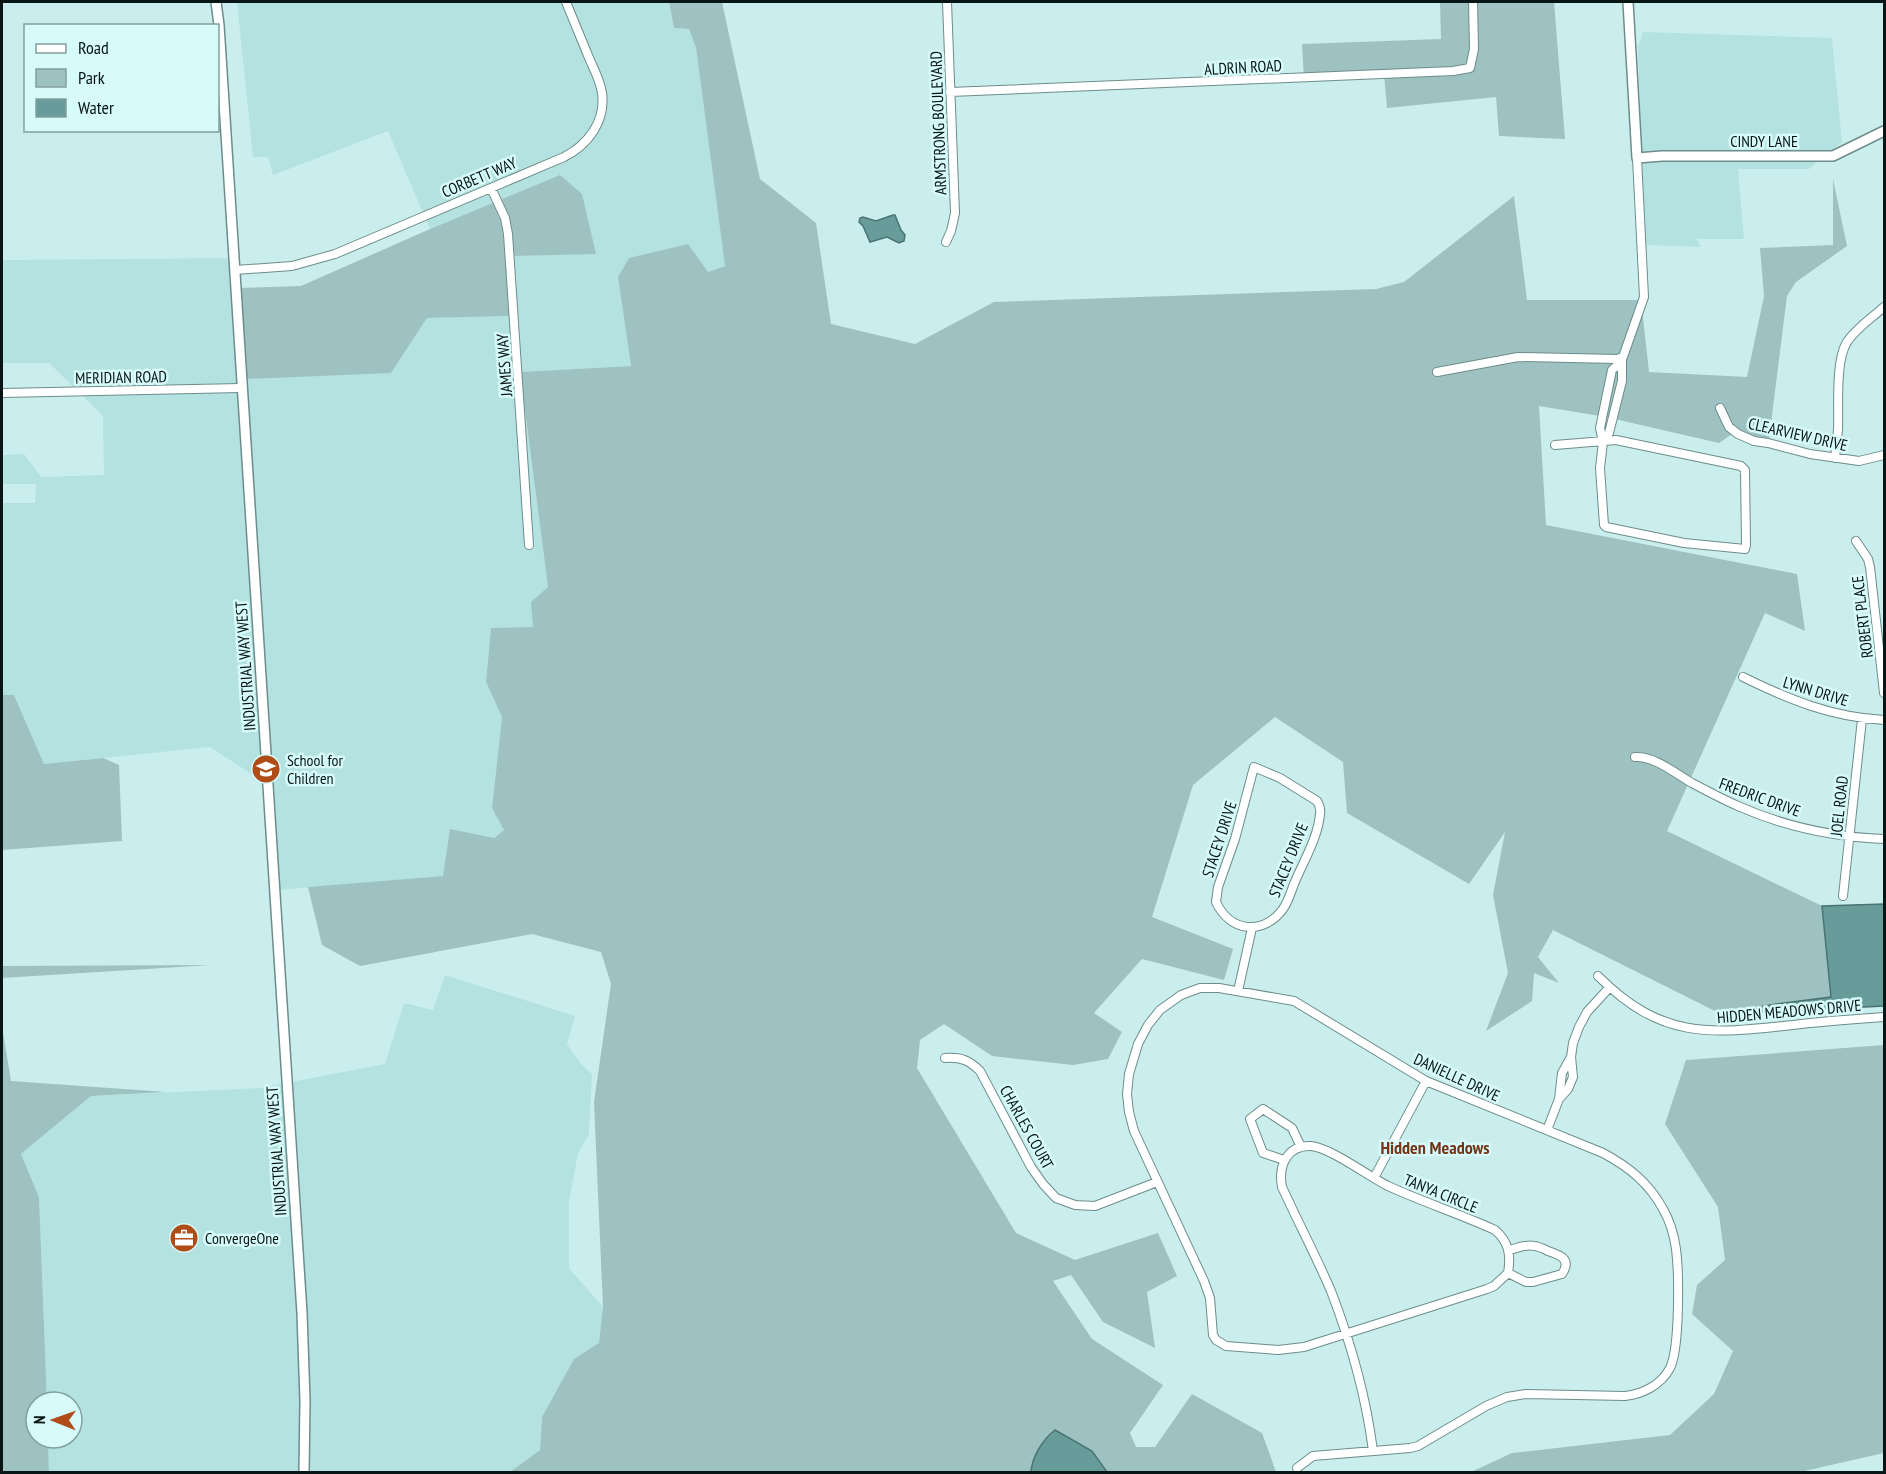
<svg xmlns="http://www.w3.org/2000/svg" width="1886" height="1474" font-family="'PT Sans Narrow',sans-serif">
  <style>
    .built { fill: #b4e2e1 }
    .green { fill: #9ec2c1 }
    .water { fill: #679c9b; stroke: #4a7473; stroke-width: 1.5 }
    .lines { fill: none; stroke-linecap: round; stroke-linejoin: round }
    .minor-casing { stroke: #6c8d8c; stroke-width: 10 }
    .tertiary-casing { stroke: #6c8d8c; stroke-width: 12 }
    .minor { stroke: #fff; stroke-width: 8 }
    .tertiary { stroke: #fff; stroke-width: 9 }
    .labels { text-anchor: middle; dominant-baseline: central; stroke-width: 5; stroke-linejoin: round; paint-order: stroke }
    .street-label { font-size: 16px; fill: #081515; stroke: #d7fbfa }
    .poi-label { font-size: 16px; fill: #081515; stroke: #d7fbfa; text-anchor: start }
    .neighbourhood-label { font-size: 18px; font-weight: bold; fill: #753415; stroke: #d7fbfa }
  </style>
  <rect width="100%" height="100%" fill="#caeeed"/>
  <path class="built" d="M237,2H669L674,28L689,29L696,48L725,266L708,272L618,278L631,366L520,372L548,587L533,627L491,628L486,682L502,717L492,808L505,829L444,876L278,890L270,786L210,747L44,764L14,695H2V503H35L36,484H2V455L24,454L41,477L104,475L103,416L49,363H2V260L236,258L238,298L391,373L427,318L515,316L510,256L560,175L430,229L388,131L273,175L268,157H253Z
    M1643,32L1832,38L1842,142L1809,169H1738L1744,239H1697L1701,247L1644,245L1638,47Z
    M445,975L575,1016L567,1044L581,1064L592,1074L589,1134L578,1153L569,1202V1268L603,1307L599,1344L574,1359L542,1417L540,1450L510,1472H49L48,1438H72V1402H47L39,1197L21,1154L91,1096L260,1088L385,1064L404,1003L433,1010Z"/>
  <path class="green" d="M669,2H722L760,179L816,223L831,324L915,344L994,302L1376,289L1404,282L1514,196L1527,300H1641L1649,372L1747,377L1764,296L1760,248L1833,245V179L1847,246L1796,282L1787,296L1768,447L1732,434L1719,443L1606,417L1539,406L1546,525L1797,574L1805,631L1765,613L1667,831L1822,906L1832,997L1776,1004L1721,1014L1553,930L1538,957L1559,983L1534,973L1532,1001L1486,1031L1508,973L1493,895L1505,832L1469,884L1347,813L1343,762L1275,717L1193,785L1152,917L1233,949L1224,980L1142,959L1094,1013L1122,1032L1108,1059L1073,1065L992,1056L944,1024L920,1040L917,1068L1016,1233L1075,1260L1158,1233L1177,1276L1147,1292L1155,1348L1103,1322L1071,1275L1053,1281L1092,1339L1163,1385L1130,1433L1136,1447H1155L1192,1394L1262,1433L1276,1472H1107L1092,1451L1032,1465L1031,1472H510L540,1450L542,1417L574,1359L599,1343L603,1307L594,1102L611,984L601,952L532,934L360,966L322,945L308,887L443,876L450,829L494,838L504,830L492,808L502,717L486,682L491,628L533,627L531,602L548,587L520,372L631,366L618,277L629,258L688,244L708,272L725,266L696,48L689,29L674,28Z
    M1440,2H1554L1565,139L1499,136L1496,97L1387,108L1384,74L1304,79L1302,44L1441,39Z
    M560,175L582,194L596,254L511,256L515,316L427,318L391,373L245,379L238,288L301,286L430,229Z
    M2,695H14L44,764L103,758L119,765L122,841L2,850Z
    M2,962V966L211,965L2,978Z
    M2,1026L11,1081L166,1092L91,1096L21,1154L39,1197L47,1402H36V1438H48L49,1472H2Z
    M1884,1045V1453L1800,1472H1471L1512,1453L1670,1435L1714,1394L1733,1351L1692,1314L1697,1285L1725,1260L1718,1207L1665,1124L1686,1060Z"/>
  <path class="water" d="M893,215H895L901,230L905,235L904,241L899,243L887,237L870,242L863,226L859,222L860,218L863,217L876,221Z
    M1884,904V1006L1721,1014L1776,1004L1831,997L1822,906Z
    M1055,1430L1092,1451L1107,1472H1031C1032,1457 1043,1439 1055,1430Z"/>
  <g class="lines">
    <g class="minor-casing">
      <path id="minor" d="M950,92L1453,71L1470,68L1474,49L1473,2
        M491,188L505,218L508,234L529,545
        M946,242L951,231L955,213L947,2
        M235,270L292,266L335,254L564,157C588,145 606,121 602,93C600,79 592,66 587,53C580,36 573,19 566,2
        M1621,362L1612,370L1600,428L1603,442L1609,433L1622,381V358
        M1437,372L1518,357L1617,359L1623,357L1644,297L1637,158
        M2,393L241,388
        M1720,408L1729,427L1738,434L1754,441L1768,443L1810,454L1859,461L1884,455
        M1555,445L1616,440L1741,466L1745,470L1746,545L1745,549L1684,543L1606,527L1604,525L1600,468L1603,442
        M1835,458C1836,449 1837,439 1838,430C1839,407 1835,361 1847,342C1856,328 1872,318 1884,307
        M1856,541L1868,559L1870,567L1884,693
        M1743,677C1790,700 1831,717 1884,720
        M1635,757C1655,756 1676,774 1692,783C1707,791 1722,799 1738,806C1783,826 1834,837 1884,839
        M1254,767L1280,778L1317,801C1320,806 1321,809 1320,814C1318,838 1303,862 1294,884C1291,892 1288,902 1283,909C1263,936 1230,932 1216,902L1218,887L1235,839Z
        M1843,896L1862,719
        M1598,976C1662,1040 1710,1034 1793,1025C1823,1021 1854,1019 1884,1017
        M1238,991L1252,928
        M945,1058C961,1057 969,1060 980,1071L1031,1167L1043,1184L1056,1198L1075,1205L1095,1206L1157,1182
        M1559,1099L1568,1089L1573,1077L1571,1057L1573,1043L1579,1027L1587,1012L1609,988
        M1547,1130L1559,1099L1562,1073L1571,1057
        M1284,1160L1263,1153L1250,1119L1263,1109L1292,1128L1301,1147
        M1374,1178L1426,1081
        M1508,1273L1526,1282H1533L1562,1274C1572,1259 1560,1255 1548,1251C1544,1249 1538,1246 1534,1246C1526,1244 1517,1248 1510,1250
        M1297,1468L1313,1456L1410,1448L1418,1446L1486,1406L1507,1397L1526,1394L1625,1396C1643,1394 1661,1385 1670,1368C1680,1348 1679,1272 1676,1249C1674,1235 1670,1221 1663,1209C1649,1183 1629,1167 1603,1153L1426,1081L1294,1001L1219,988H1200L1181,995L1160,1010L1148,1025L1138,1044L1129,1074L1127,1094L1129,1112L1134,1131L1204,1281L1210,1298L1213,1335L1216,1340L1226,1346L1278,1350L1304,1347L1487,1289L1494,1286L1508,1273C1511,1255 1509,1242 1495,1230C1460,1214 1423,1202 1388,1186C1368,1176 1331,1148 1311,1146C1287,1145 1278,1166 1282,1187C1298,1222 1316,1256 1331,1291C1351,1343 1366,1396 1373,1451"/>
    </g>
    <g class="tertiary-casing">
      <path id="tertiary" d="M216,2L219,25L302,1313L305,1401L304,1472
        M1628,2L1637,158L1662,156H1833L1884,131"/>
    </g>
    <use href="#minor" class="minor"/>
    <use href="#tertiary" class="tertiary"/>
  </g>
  <defs>
    <g id="school-disc" transform="scale(1.5)"><circle r="9.5" fill="#af4c17" stroke="#d7fbfa"/><path d="M0-5L7-2L0 1L-7-2ZM-4 1L0 2.5L4 1V4Q0 6-4 4Z" fill="#fff"/></g>
    <g id="office-disc" transform="scale(1.5)"><circle r="9.5" fill="#af4c17" stroke="#d7fbfa"/><path d="M-6-3h4V-5.5h4V-3h4V5H-6ZM-1-4.5V-3h2v-1.5ZM-6 0V1H6V0Z" fill="#fff"/></g>
  </defs>
  <g fill-rule="evenodd">
    <use href="#school-disc" x="266" y="769"/>
    <use href="#office-disc" x="184" y="1238"/>
  </g>
  <g class="labels">
    <g class="street-label">
      <text transform="translate(1243 67) rotate(-3)">ALDRIN ROAD</text>
      <text transform="translate(938 123) rotate(-92)">ARMSTRONG BOULEVARD</text>
      <text x="1764" y="141">CINDY LANE</text>
      <text transform="translate(479 177) rotate(-23)">CORBETT WAY</text>
      <text transform="translate(504 365) rotate(-94)">JAMES WAY</text>
      <text transform="translate(121 377) rotate(-1)">MERIDIAN ROAD</text>
      <text transform="translate(1798 434) rotate(13)">CLEARVIEW DRIVE</text>
      <text transform="translate(1862 617) rotate(-97)">ROBERT PLACE</text>
      <text transform="translate(245 666) rotate(-94)">INDUSTRIAL WAY WEST</text>
      <text transform="translate(1816 691) rotate(17)">LYNN DRIVE</text>
      <text transform="translate(1760 797) rotate(20)">FREDRIC DRIVE</text>
      <text transform="translate(1839 806) rotate(-84)">JOEL ROAD</text>
      <text transform="translate(1219 839) rotate(-72)">STACEY DRIVE</text>
      <text transform="translate(1288 860) rotate(-68)">STACEY DRIVE</text>
      <text transform="translate(1789 1011) rotate(-5)">HIDDEN MEADOWS DRIVE</text>
      <text transform="translate(1457 1077) rotate(25)">DANIELLE DRIVE</text>
      <text transform="translate(1027 1127) rotate(61)">CHARLES COURT</text>
      <text transform="translate(276 1151) rotate(-94)">INDUSTRIAL WAY WEST</text>
      <text transform="translate(1441 1193) rotate(22)">TANYA CIRCLE</text>
    </g>
    <g class="poi-label">
      <text x="287" y="760">School for<tspan x="287" dy="18">Children</tspan></text>
      <text x="205" y="1238">ConvergeOne</text>
    </g>
    <g class="neighbourhood-label">
      <text x="1435" y="1147">Hidden Meadows</text>
    </g>
  </g>
  <rect width="1886" height="1474" fill="none" stroke="#081515" stroke-width="6"/>
  <rect x="24" y="24" width="195" height="108" fill="#d7fbfa" stroke="#849f9e" stroke-width="1.5"/>
  <rect x="36" y="44" width="30" height="9" fill="#ffffff" stroke="#849f9e" stroke-width="1.5"/>
  <text x="78" y="54" font-size="18" fill="#081515">Road</text>
  <rect x="36" y="69" width="30" height="18" fill="#9ec2c1" stroke="#849f9e" stroke-width="1.5"/>
  <text x="78" y="84" font-size="18" fill="#081515">Park</text>
  <rect x="36" y="99" width="30" height="18" fill="#679c9b" stroke="#849f9e" stroke-width="1.5"/>
  <text x="78" y="114" font-size="18" fill="#081515">Water</text>
  <g transform="translate(54 1420) rotate(271)"><circle r="28" fill="#d7fbfa" stroke="#849f9e" stroke-width="1.5"/>
  <path d="M0-4.5L10 22L0 15L-10 22Z" fill="#af4c17"/>
  <text y="-9" font-size="16" font-weight="bold" text-anchor="middle" fill="#081515">N</text>
  </g>
</svg>
